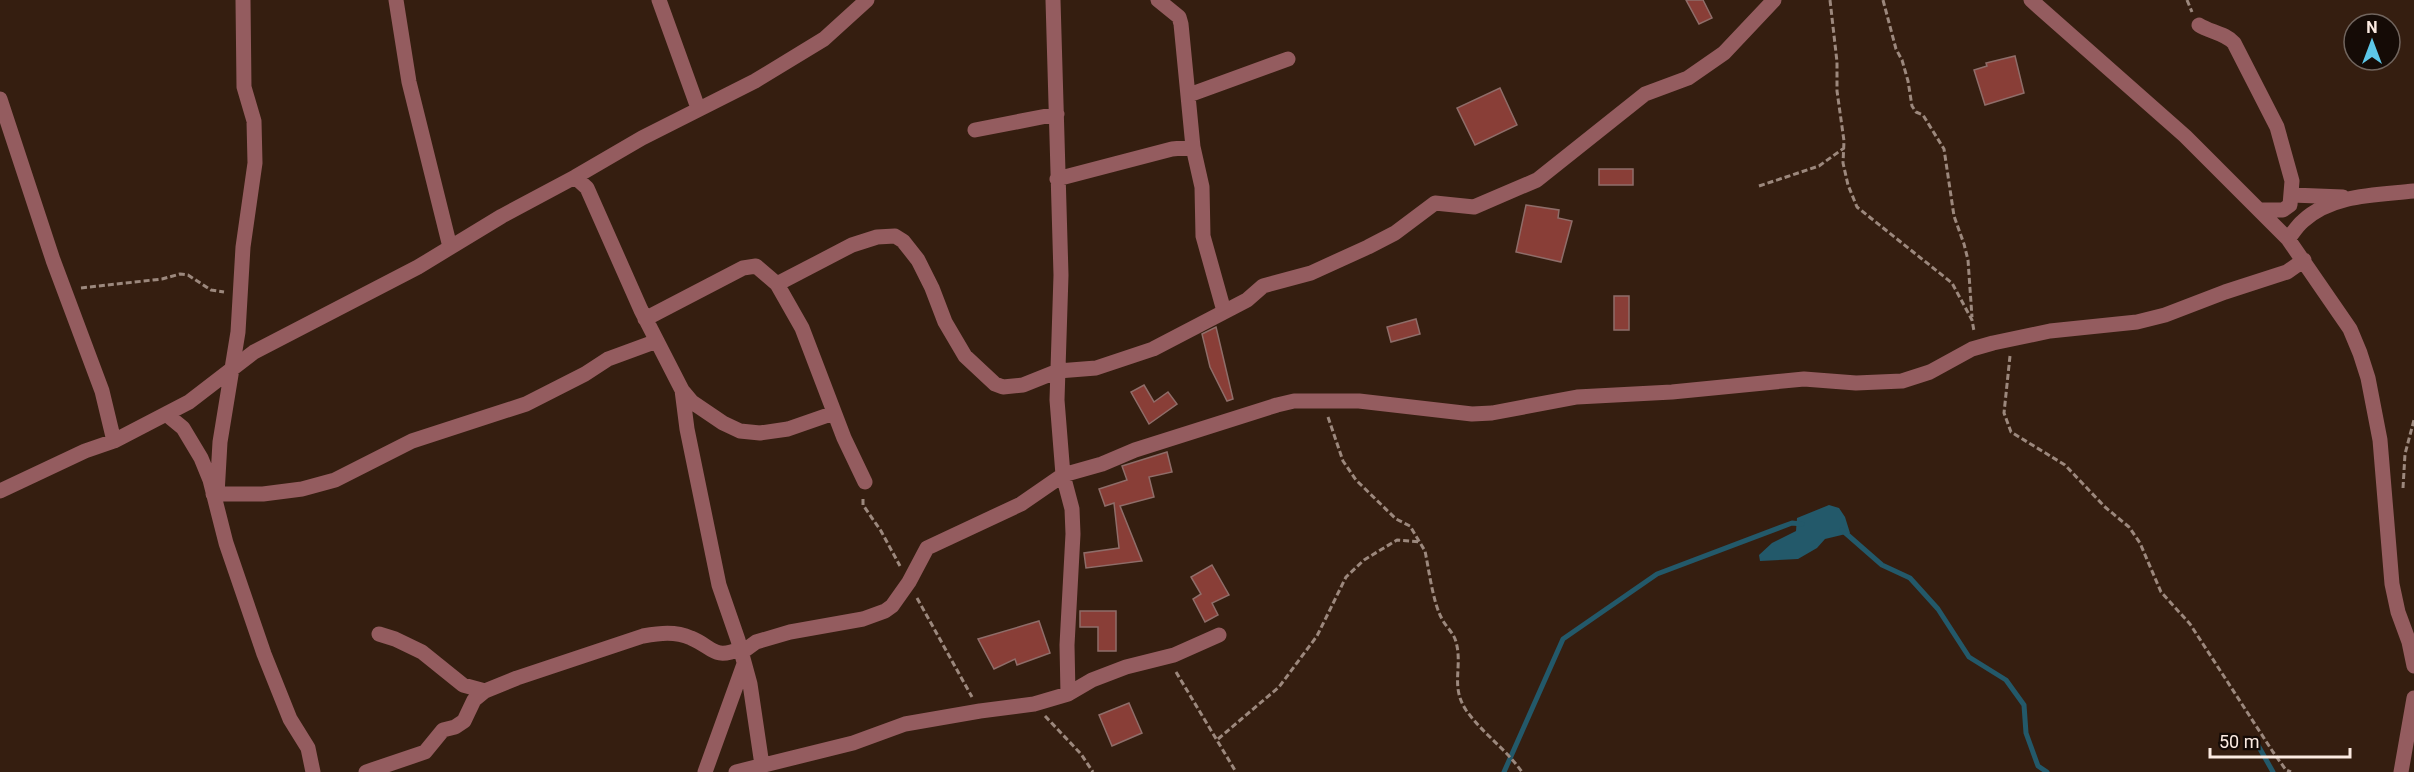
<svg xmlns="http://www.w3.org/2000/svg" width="2414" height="772" font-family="Roboto,sans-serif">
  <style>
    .water { fill: #23596a }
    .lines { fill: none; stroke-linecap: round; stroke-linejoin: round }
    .stream { stroke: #23596a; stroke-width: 5 }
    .building { fill: #893e37; stroke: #8f6d69; stroke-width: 1.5 }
    .path { stroke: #9c887d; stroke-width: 3; stroke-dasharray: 6 3; stroke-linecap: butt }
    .minor { stroke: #945c5f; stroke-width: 15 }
  </style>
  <rect width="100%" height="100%" fill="#351e10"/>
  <path class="water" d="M1829,505L1839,508L1845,517L1850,533L1825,539L1817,548L1798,559L1760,561L1759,555L1772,543L1796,531L1797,518Z"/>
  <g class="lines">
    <path class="stream" d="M1842,530L1882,565L1910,578L1938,609L1969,657L2006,680L2024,705L2026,733L2038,766L2047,772
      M2255,740L2273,772
      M1504,772L1563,639L1657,574L1792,523L1802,524"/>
  </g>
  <path class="building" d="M1686,0H1703L1712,18L1699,24Z
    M2015,56L2024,93L1985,105L1974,70L1987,66L1986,63Z
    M1500,88L1517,125L1475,145L1457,108Z
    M1599,169H1633V185H1599Z
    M1526,205L1559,210L1558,218L1572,221L1561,262L1516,252Z
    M1614,296H1629V330H1614Z
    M1416,319L1420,334L1391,342L1387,327Z
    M1216,327L1233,399L1227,401L1210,367L1202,334Z
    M1144,385L1154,402L1168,392L1177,404L1149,424L1131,392Z
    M1167,452L1172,472L1149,477L1154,497L1120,506L1142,561L1086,568L1084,553L1119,548L1114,503L1105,506L1099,489L1127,480L1122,466Z
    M1212,565L1229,595L1212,603L1218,615L1205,622L1193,599L1201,594L1191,577Z
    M1080,611H1116V651H1098V627H1080Z
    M1039,621L1050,653L1017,665L1015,659L994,669L978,639Z
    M1129,703L1142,733L1112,746L1099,715Z"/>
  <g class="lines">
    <path class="path" d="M1830,0L1837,62V91L1844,141L1843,163L1848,185L1857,207L1952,283L1972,320L1974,331
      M1883,0L1896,49L1902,60L1908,81L1912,106L1916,112L1923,115L1944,149L1954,216L1964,244L1968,260L1972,317
      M2187,0L2192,12
      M1759,186L1819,166L1844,148
      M81,288L162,279L180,274L188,275L211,290L224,292
      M2010,356L2004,413L2011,432L2065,465L2105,507L2129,527L2140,543L2161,592L2190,624L2273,752L2286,770L2291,772
      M1328,417L1343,461L1356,480L1396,519L1410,526L1425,551C1429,570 1433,603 1442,619C1446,627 1454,633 1456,642C1463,667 1450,686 1466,710C1482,733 1506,749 1522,772
      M2403,488L2405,454L2414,420
      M863,499V505L881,531L900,566
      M917,598L972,697
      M1176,672L1236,772
      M1045,716L1081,754L1093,772
      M1218,739L1279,687L1317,636L1346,577L1364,560L1397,540L1421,542"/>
    <path class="minor" d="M396,0L409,82L450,247
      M659,0L698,108
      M1053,0L1061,275L1057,400L1063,475L1072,509L1073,534L1067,645L1068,694
      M1158,0L1179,17L1181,24L1193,147L1202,187L1203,236L1224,311
      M2031,0L2185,136L2288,239L2350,329L2360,353L2368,378L2380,440L2392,584L2398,612L2409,642L2414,666
      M2199,25C2210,32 2225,33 2234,43L2277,127L2292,181L2290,205L2283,210H2259
      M1189,95L1288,59
      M0,99L53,260L102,391L114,441
      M975,130L1057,114
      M575,177L587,188L641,310L682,390L692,402L723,423L740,431L760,433L788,429L834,413
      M1057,179L1172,149L1193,147
      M2292,195L2343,197
      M2288,239C2293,233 2297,226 2303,221C2332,194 2377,195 2414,191
      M777,284L852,245L877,237L895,236L903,241L918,260L932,288L945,322L965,356L995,384L1003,387L1023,385L1058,371L1096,368L1153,349L1247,300L1263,286L1311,273L1368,247L1395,233L1435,203L1474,207L1537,180L1645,94L1688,78L1724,53L1774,0
      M645,319L743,268L756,266L777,284L802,328L844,438L865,482
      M682,390L687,429L719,585L738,640L750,684L762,765
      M166,414L183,428L201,458L210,480L226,543L264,654L290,719L308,748L313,772
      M0,491L85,451L114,441L189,402L254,352L418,267L502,216L575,177L642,138L755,81L824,39L867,0
      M213,494H263L302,489L335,480L412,441L526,404L585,374L608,359L657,341
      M217,494L220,442L238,332L243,247L255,163L254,121L244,87L243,0
      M379,634L395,639L422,652L463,685L485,691
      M741,653L756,642L790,632L863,619L885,611L892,606L909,582L927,548L1021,504L1063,475L1102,464L1135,450L1277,405L1294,401H1359L1472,414L1492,413L1577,397L1672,392L1804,379L1856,383L1902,381L1930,372L1972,349L1993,343L2050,331L2137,322L2165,315L2225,292L2287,272L2304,260
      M366,772L425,752L443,730L455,727L464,721L474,700L485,691L517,678L643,636C660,633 675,631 691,638C713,647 713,660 740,649
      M705,772L744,664
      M736,772L853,743L905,724L980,711L1034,704L1068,694L1092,680L1126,667L1174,655L1219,635
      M2401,772L2414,698"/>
  </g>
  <g transform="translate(2372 42)"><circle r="28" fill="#150b06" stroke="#71655e" stroke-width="1.5"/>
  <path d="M0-4.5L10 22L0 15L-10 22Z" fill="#5dc7e8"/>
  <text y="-9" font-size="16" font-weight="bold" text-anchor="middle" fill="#fcebe2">N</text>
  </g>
  <path d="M2210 748v9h140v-9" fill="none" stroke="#fcebe2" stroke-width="3"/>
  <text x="2219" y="748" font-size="18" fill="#fcebe2" stroke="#150b06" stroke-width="4.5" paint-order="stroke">50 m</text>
</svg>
